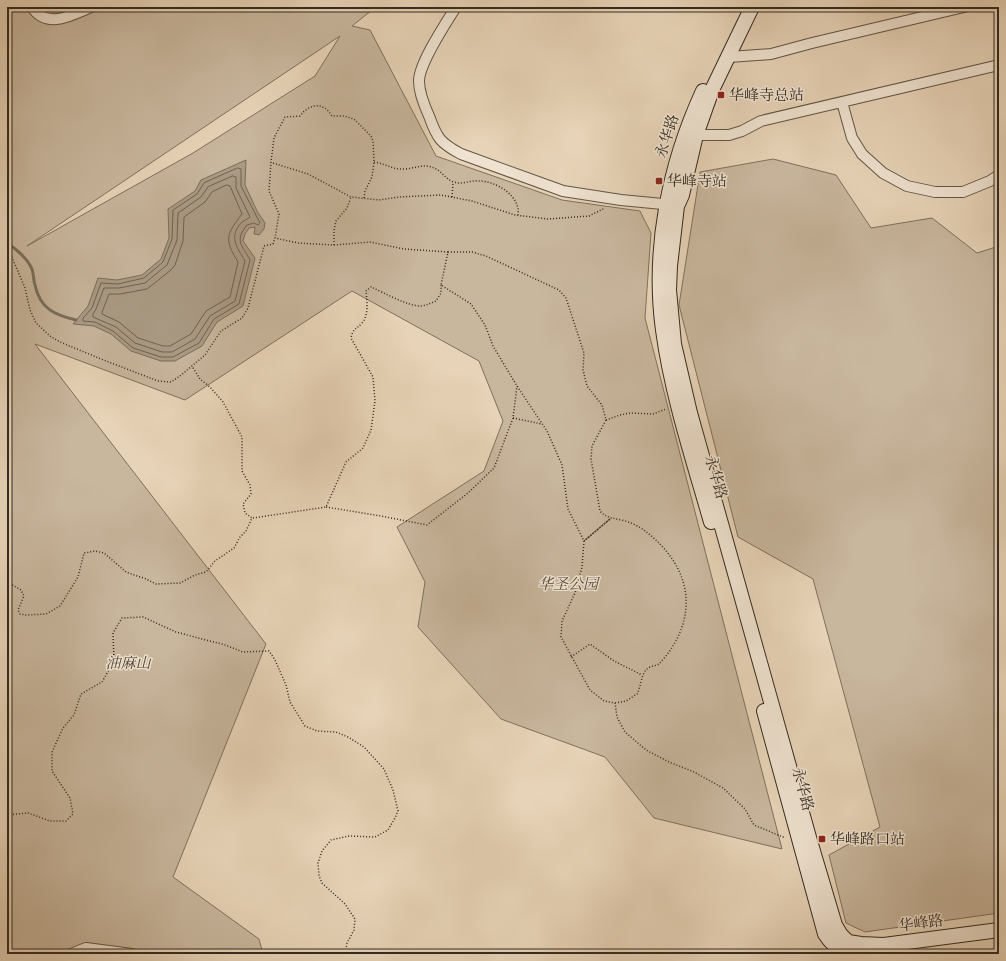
<svg xmlns="http://www.w3.org/2000/svg" width="1006" height="961" font-family="'IM FELL Great Primer','Noto Serif SC',serif">
  <style>
    .green { fill: #c8b69d; stroke: #7e705e; fill-rule: evenodd }
    .water { fill: #aa9a84; stroke: #7a6e5c }
    .lines { fill: none; stroke-linecap: round; stroke-linejoin: round }
    .shore { stroke: #6e6252; stroke-width: 1 }
    .stream { stroke: #7a6e5c; stroke-width: 3 }
    .street-casing { stroke: #605546; stroke-width: 12 }
    .secondary-casing { stroke: #332b20; stroke-width: 16 }
    .path { stroke: #332b20; stroke-width: 1.5; stroke-dasharray: 1 2; stroke-linecap: butt }
    .street { stroke: #efe2d0; stroke-width: 10 }
    .secondary { stroke: #efe2d0; stroke-width: 14 }
    .poi-dot { fill: #8f2418; stroke: #efe2d0; stroke-width: 1.5 }
    .labels { text-anchor: middle; dominant-baseline: central; stroke-width: 3; stroke-linejoin: round; paint-order: stroke }
    .poi-label { font-size: 15px; fill: #332b20; stroke: #efe2d0; text-anchor: start }
    .street-label { font-size: 15px; fill: #332b20; stroke: #efe2d0 }
    .park-label { font-size: 15px; font-style: italic; fill: #514739; stroke: #efe2d0 }
  </style>
  <rect width="100%" height="100%" fill="#e7d3b7"/>
  <filter id="stains"><feTurbulence type="fractalNoise" baseFrequency=".005" numOctaves="4"/><feColorMatrix values="0 0 0 0 .2 0 0 0 0 .09 0 0 0 0 .02 0 0 0 .5 -.17"/></filter>
  <radialGradient id="worn" r=".72"><stop offset=".6" stop-color="#630" stop-opacity="0"/><stop offset="1" stop-color="#630" stop-opacity=".3"/></radialGradient>
  <path class="green" d="M7,7H376L352,26L370,30L436,156L562,200L640,211L651,233L645,318L782,849L654,818L605,757L501,719L418,627L425,582L397,527L484,471L503,421L479,361L352,291L185,400L35,344L266,644L173,877L259,939L263,954H7ZM340,36L315,76L193,153L27,246Z
    M773,159L836,175L871,228L932,218L977,253L999,246V913L865,932L846,923L829,855L880,827L813,579L738,537L679,305L700,172Z"/>
  <path class="water" d="M246,160L245,185L257,211L265,223L264,229L259,235L254,234L255,227L249,228L245,234L243,241L255,258L243,306L217,322L202,346L175,361H161L131,351L111,334L94,326L73,324L88,306L98,278L117,280L142,275L161,259L169,238L168,209L195,191L201,180Z"/>
  <g class="lines">
    <path class="shore" d="M238,168L241,169V186L260,223L258,225L254,223L247,225C234,241 242,245 250,260L239,304L214,319L199,343L173,357H161L133,348L113,331L95,322L83,321V318L92,308L101,283L118,284L144,278L163,262L172,239L173,210L197,194L204,183Z
      M233,176L236,177V188L250,217C248,219 245,220 242,222C228,237 237,247 245,261L235,301L210,316L195,339L172,352H162L135,343L116,327L93,317V314L96,309L104,288H119L145,283L167,265L177,240L178,213L201,197L208,187Z
      M227,185L230,186L242,214C226,235 224,239 238,262L230,297L206,311L191,334L170,346H163L138,338L119,322L102,314V312L109,294H120L147,289L171,270L175,265L183,241L184,217L205,202L212,192Z"/>
    <path class="stream" d="M7,243C16,249 26,257 31,267C34,272 33,279 35,285C40,309 55,315 76,320"/>
    <g class="street-casing">
      <path id="street" d="M32,7C47,30 72,15 91,7
        M453,7L454,10C444,26 419,64 419,81C419,93 424,105 429,116C437,138 440,143 461,154L563,191L621,200L673,205
        M729,57L771,54L812,43L964,7
        M842,102L852,138L862,154L883,173L907,186L935,192H963L990,181L999,175
        M696,135H729L742,131L761,121L999,65
        M71,954L86,948L132,954"/>
    </g>
    <g class="secondary-casing">
      <path id="secondary" d="M752,7L712,90L696,135L682,195L677,206L670,266L669,290L674,344L690,413L810,841L835,925L841,935L848,942L861,944L884,945L999,930
        M703,91C669,165 652,249 663,330C672,396 693,459 711,522
        M764,711L825,934C836,951 845,952 864,954"/>
    </g>
    <path class="path" d="M374,162C384,163 393,170 404,169C414,169 424,163 434,168C442,171 446,180 454,182C462,185 470,180 479,181C496,181 521,196 518,215
      M273,163L308,174L351,197L379,200L399,197L441,195L472,201L515,215L548,219L589,216L605,208
      M452,197L453,183
      M364,198L365,191L372,177L374,162L373,141L371,136L354,119L344,116H332C323,101 309,104 300,116L285,117L274,138L271,162L269,191L279,214L275,238L298,243L334,245L370,242L404,249L448,252
      M334,245V230L336,221L347,208L351,197
      M7,254L11,255L25,288L30,310L36,323L50,336L60,342L101,359L158,381L171,382L180,376L205,355L221,331L242,318L248,308L264,246L273,244L275,238
      M513,418L542,424
      M606,420L620,415L630,413L653,414L666,409
      M326,507L381,516L427,525L468,493L494,468L513,418L517,386
      M253,518L326,507L346,462L363,448L371,430L375,401L373,377L351,338C353,328 356,330 362,323C369,315 367,301 366,291L371,287C385,293 407,306 421,306C427,305 431,303 436,301L441,293V285
      M610,519L584,541L610,519
      M7,582L21,590L24,596L18,610L20,614L26,615L46,614L60,606L78,577L84,553L95,551L104,553L126,572L146,579L156,584L180,583L195,575L206,572L215,561L234,548L240,537L246,531L252,518L245,513L243,504L251,494L250,485L242,471V437L223,402L210,387L200,379L192,366
      M571,657L590,644L614,661L642,675
      M615,703L626,701L637,694C641,687 641,674 647,669C650,666 655,666 659,664C662,661 666,656 669,652C699,609 688,566 649,534C642,528 633,523 625,521C615,518 607,519 600,511L591,459L592,446L606,420L602,405L587,386L583,370L584,353L566,298L559,290L486,256L472,252H448L441,285L471,304L485,325L493,346L517,386L547,431L562,465L568,509L584,541L582,567L575,593L562,621L561,637L590,690L604,701L615,703L617,717L625,732L646,750L669,762L694,772L723,788L745,809L754,825L783,837L785,836
      M7,815L28,813L50,821H66L73,814L70,798L52,771V752L63,728L74,715L81,694L102,682L114,661L113,633L122,618L143,617L176,632L225,645L243,652L269,651L275,660L286,685L290,702L305,726L317,731L336,732L348,737L364,747L384,769L393,790L398,811L395,818L388,830L375,837L349,836L331,840L322,851L318,863L319,876L322,883L345,904L355,919L354,930L347,943L345,954"/>
    <use href="#street" class="street"/>
    <use href="#secondary" class="secondary"/>
  </g>
  <g class="poi-dot">
    <rect x="717" y="91" width="8" height="8" rx="2"/>
    <rect x="655" y="177" width="8" height="8" rx="2"/>
    <rect x="818" y="835" width="8" height="8" rx="2"/>
  </g>
  <g class="labels">
    <g class="poi-label">
      <text x="729" y="95">华峰寺总站</text>
      <text x="667" y="181">华峰寺站</text>
      <text x="830" y="839">华峰路口站</text>
    </g>
    <g class="street-label">
      <text transform="translate(667 136) rotate(-72)">永华路</text>
      <text transform="translate(716 477) rotate(74)">永华路</text>
      <text transform="translate(803 789) rotate(75)">永华路</text>
      <text transform="translate(921 923) rotate(-8)">华峰路</text>
    </g>
    <g class="park-label">
      <text x="568" y="584">华圣公园</text>
      <text x="128" y="663">油麻山</text>
    </g>
  </g>
  <rect width="1006" height="961" fill="none" stroke="#e7d3b7" stroke-width="24"/>
  <rect x="8" y="8" width="990" height="945" fill="none" stroke="#332b20" stroke-width="2"/>
  <rect x="12" y="12" width="982" height="937" fill="none" stroke="#332b20"/>
  <rect width="100%" height="100%" filter="url(#stains)"/>
  <rect width="100%" height="100%" fill="url(#worn)"/>
</svg>
